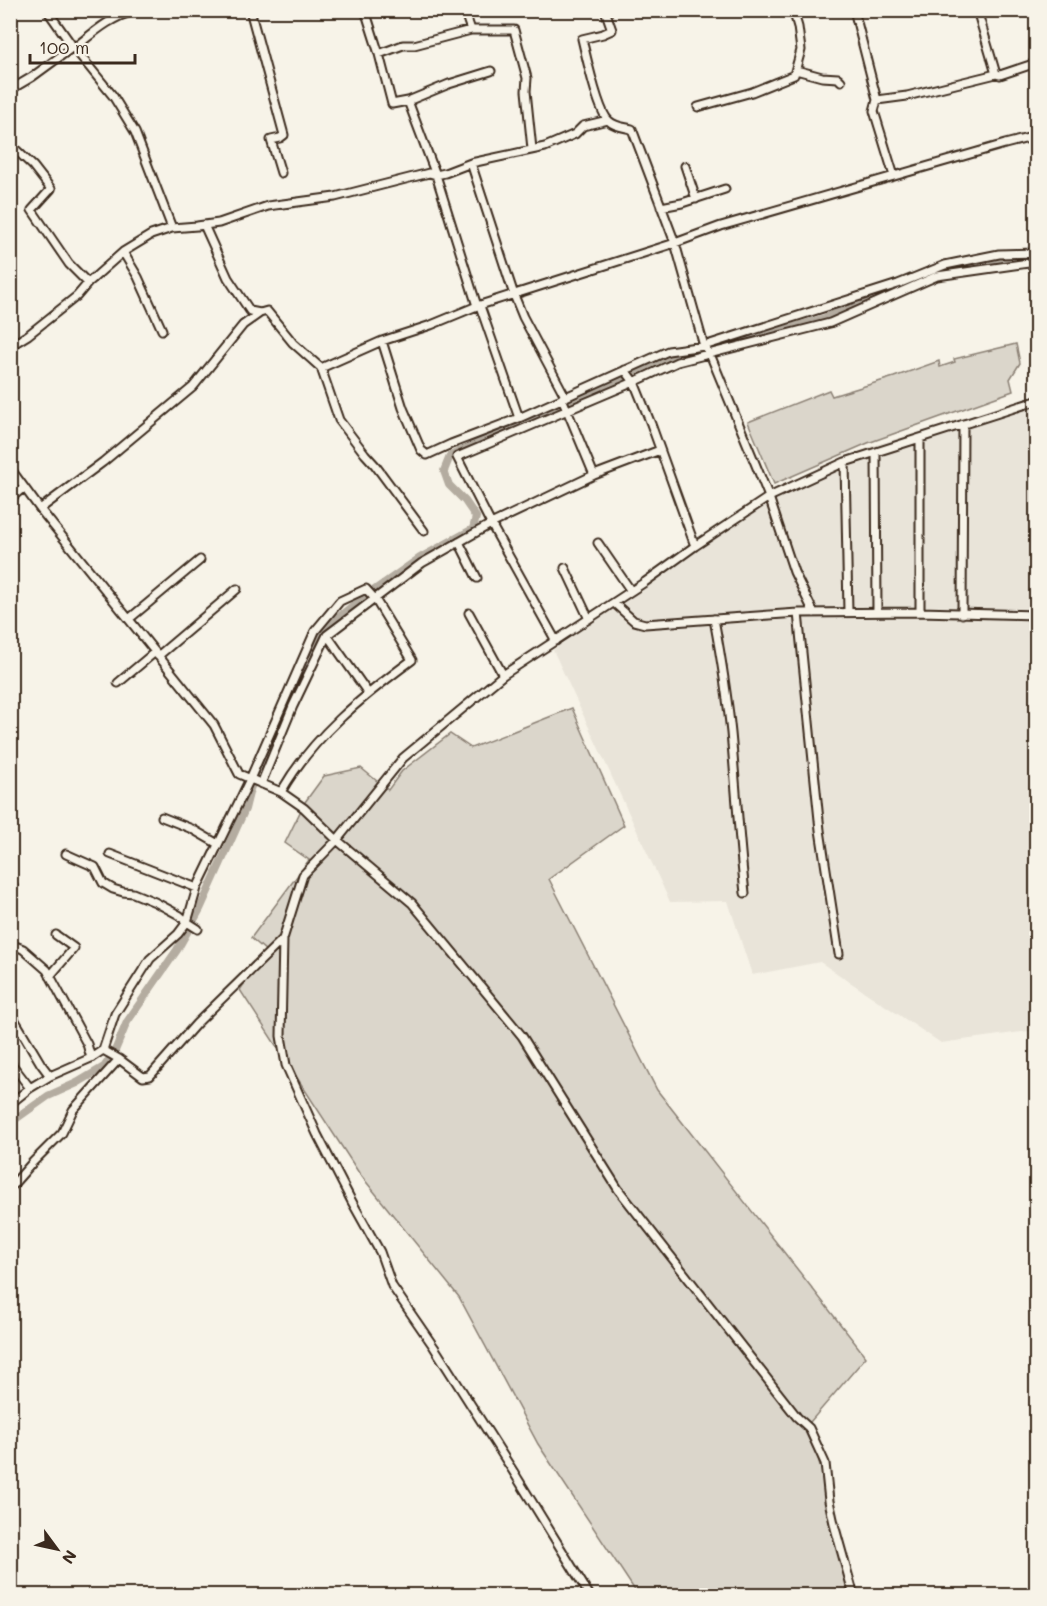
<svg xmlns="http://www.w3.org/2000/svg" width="1047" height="1606" font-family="Mali,sans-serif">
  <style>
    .built { fill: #e9e4d9 }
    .green { fill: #dbd6cb; stroke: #8b8074; stroke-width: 1.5 }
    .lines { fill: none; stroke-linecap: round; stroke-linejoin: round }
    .canal { stroke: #b4aca0; stroke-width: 8 }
    .minor-casing { stroke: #3b2a1e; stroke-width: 11 }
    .minor { stroke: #f7f3e8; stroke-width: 7 }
  </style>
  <rect width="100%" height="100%" fill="#f7f3e8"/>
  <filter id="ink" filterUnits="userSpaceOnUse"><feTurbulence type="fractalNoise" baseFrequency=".0167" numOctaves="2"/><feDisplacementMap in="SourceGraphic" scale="12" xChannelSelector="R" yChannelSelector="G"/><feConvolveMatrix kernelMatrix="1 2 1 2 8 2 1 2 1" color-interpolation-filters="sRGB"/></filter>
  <g filter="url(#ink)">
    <path class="built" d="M1036,398V1030L941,1043L820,962L752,975L728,901L670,902L553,650L769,497L872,446Z"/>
    <path class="green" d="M1016,344L1020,363L1010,379L1013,391L868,443L774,484L748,422L829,390L832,396L894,377L939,361L940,367L955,362L954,359Z
      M572,708L624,825L549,879L657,1090L866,1357L804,1429L818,1458L854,1595H638L538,1444L459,1297L359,1173L240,990L266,951L251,938L309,860L285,843L305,802L324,776L361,768L388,790L402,771L450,734L471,748Z"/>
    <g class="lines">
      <path class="canal" d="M743,342L825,318L945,269L1021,261
        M309,652L323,630L356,603L420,558L473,529L476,517L465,501L449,485L444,471L450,456L559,405L571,401L663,358L711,351
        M10,1123L48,1096L77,1083L104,1067L114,1053L127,1022L177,950L200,909L245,809L250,789L294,688"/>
      <g class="minor-casing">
        <path id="minor" d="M47,10L73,47
          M250,10L284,135L280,138L271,140L281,173
          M365,10L379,54L392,104L408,101L449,84L491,71
          M464,10L471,30
          M605,10L612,30L603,34L582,39C586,55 598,112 609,121C615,127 624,127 632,129L675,243L704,346L710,354L769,497L794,572L814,613
          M854,10L877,100L874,111L894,176
          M977,10L996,74L1000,75L1036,63
          M74,48L113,96L135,132L172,228
          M379,54L403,45H414L471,30H514L527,78L526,91L532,149
          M796,70L822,77L838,78L841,81
          M10,90L32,77L73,47L74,48C92,34 111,16 135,11
          M877,100L907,96L996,74
          M408,101L436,175L477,306
          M698,107L752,92L794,75L801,50L798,27L793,10
          M10,144L33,166L51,189L32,210L69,264L88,283
          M471,163L514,295L523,317L565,396
          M685,166L696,199
          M661,207L682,203L725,189
          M204,225L228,278L250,311L260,313L267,311L293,343L321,368L339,420L365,454L375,465L424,531
          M123,252L138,277L162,330
          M480,306L519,418
          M382,341L403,408L421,450L427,455L451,444L519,418L668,351L704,346L898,284L945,265L999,254L1036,253
          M10,346L28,335L77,296L88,283L123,252L151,235L172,228L197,226L219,223L268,206L335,197L429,173L436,175L445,173L471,163L545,147L575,134L583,126L608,120
          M321,368L382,341L431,325L477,306L675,243L721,226L1005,144L1036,136
          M625,370L634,382L651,424L695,546
          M562,398L594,475
          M920,438V612
          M876,452L877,612
          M845,462L848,612
          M10,468L40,509L214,725L239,774L281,792L304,808L337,840L412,903L522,1036L618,1189L797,1417L809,1428L825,1463L829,1501L835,1528L854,1596
          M10,499L24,487
          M40,509L103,462L193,387L243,325L260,313
          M459,542L477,578
          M598,543L631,591
          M565,568L589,619
          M614,603L634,621L645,624L798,613L920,612L1036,615
          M469,613L503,675
          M798,613L820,830L839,954
          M962,614L963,424
          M129,619L200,560
          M714,619C721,657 727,694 731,733C736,786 739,840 745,893
          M327,635L368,693
          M556,641L491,524L457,457L634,382L677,362L830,323L937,276L1036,262
          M158,656L237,589
          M118,683L155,652
          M261,784L293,706L327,635L422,563L491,524L594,475L660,450
          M162,817L192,829L218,844
          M66,854L95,867L103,883L113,889L123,892L133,893L155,902L179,915L187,922L198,929
          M110,854L197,888
          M10,895L13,886
          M283,939L281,1036L286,1065L317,1134L351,1200L380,1252L392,1286L434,1347L513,1471L590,1596
          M10,944L23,949L47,970L87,1044L91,1058
          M50,976L74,948L56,935
          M10,1012L41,1064L50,1076
          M103,1050L119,1059
          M10,1062L30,1088
          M10,1104L30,1088L50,1076L91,1058L103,1050L115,1014L150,959L178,934L187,922L197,888L250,779L315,631L340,601L366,589L375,599L412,660C362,697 313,736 281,792
          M10,1188L33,1162L62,1133L73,1110L119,1059L143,1077L150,1076L196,1024L283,939L303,875L337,840L403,758L503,675L645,582L695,546L769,497L845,462L1036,401"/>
      </g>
      <use href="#minor" class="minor"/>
    </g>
  </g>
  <rect width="1047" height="1606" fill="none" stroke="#f7f3e8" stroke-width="36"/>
  <rect x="18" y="18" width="1011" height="1570" fill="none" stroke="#3b2a1e" stroke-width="2" filter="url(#ink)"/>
  <g transform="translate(57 1549) rotate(123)" stroke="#f7f3e8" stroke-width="4.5" paint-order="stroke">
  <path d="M0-4.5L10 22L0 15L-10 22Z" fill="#3b2a1e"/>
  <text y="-9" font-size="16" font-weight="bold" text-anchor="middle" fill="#3b2a1e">N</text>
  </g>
  <path d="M30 54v9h105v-9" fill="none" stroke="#3b2a1e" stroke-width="3"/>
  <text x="39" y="54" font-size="18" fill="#3b2a1e" stroke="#f7f3e8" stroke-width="4.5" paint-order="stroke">100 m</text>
</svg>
